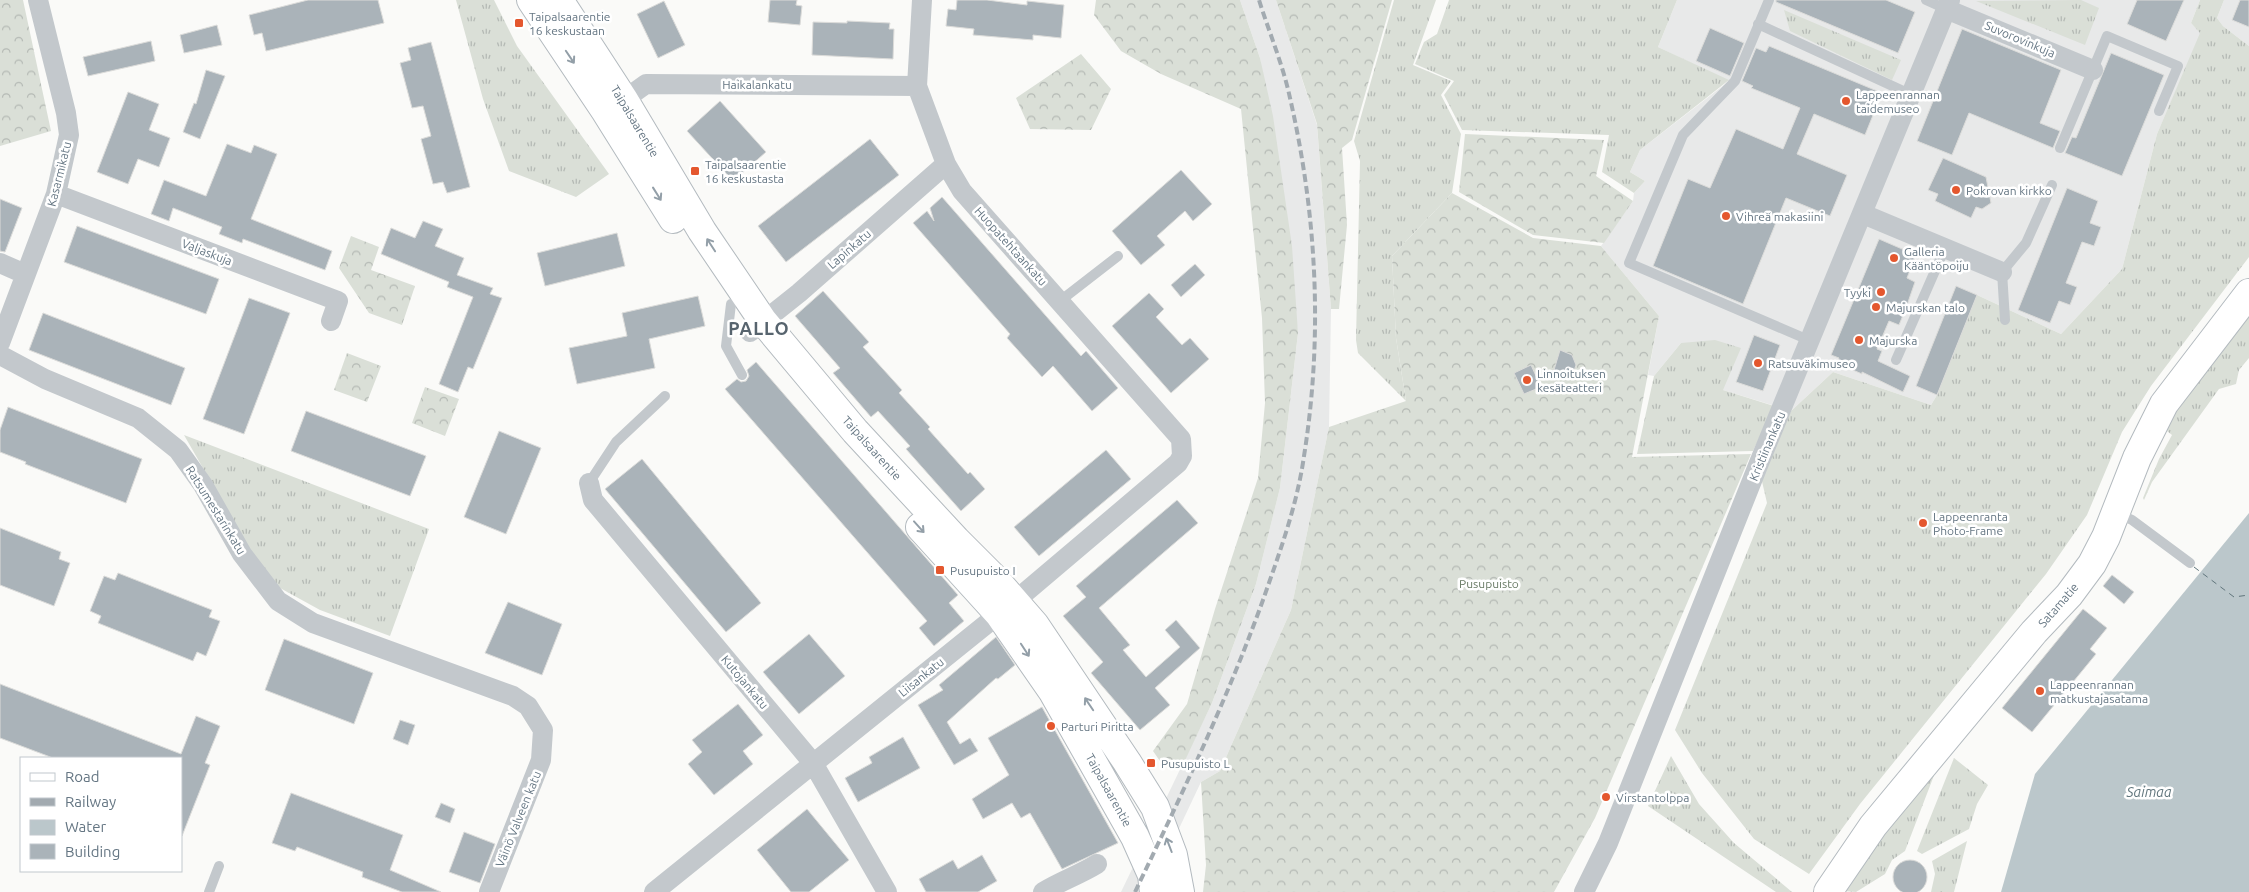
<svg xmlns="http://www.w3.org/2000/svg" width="2249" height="892" font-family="Ubuntu,sans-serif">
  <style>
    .built { fill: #e8e9e9 }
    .grass { fill: url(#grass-tufts) }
    .forest { fill: url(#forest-crowns) }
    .water { fill: #bbc7cb }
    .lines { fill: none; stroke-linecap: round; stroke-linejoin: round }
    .ferry { stroke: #60757c; stroke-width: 1; stroke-dasharray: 6 5; stroke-linecap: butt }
    .building { fill: #aab3b9; stroke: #dcdcda }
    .secondary-casing { stroke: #b3babf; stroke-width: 30 }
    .lane { stroke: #c3c8cc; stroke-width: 10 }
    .street { stroke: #c3c8cc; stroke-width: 20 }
    .secondary { stroke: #fff; stroke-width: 28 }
    .rail { stroke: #a2aab0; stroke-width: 4; stroke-dasharray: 8 4; stroke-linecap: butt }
    .oneway { stroke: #939fa8 }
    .poi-dot { fill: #e4572e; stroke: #fff; stroke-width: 2 }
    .labels { text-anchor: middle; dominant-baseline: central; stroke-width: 5; stroke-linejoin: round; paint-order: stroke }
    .poi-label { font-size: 12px; fill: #657683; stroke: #fff; text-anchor: start }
    .street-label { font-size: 12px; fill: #657683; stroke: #fff }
    .park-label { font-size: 12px; fill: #687a64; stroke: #fff }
    .water-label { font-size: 14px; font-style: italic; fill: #60757c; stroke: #fff }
    .district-label { font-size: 18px; font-weight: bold; letter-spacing: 1px; fill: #57646e; stroke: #fff }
  </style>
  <defs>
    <pattern id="grass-tufts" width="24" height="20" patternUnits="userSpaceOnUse" patternTransform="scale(1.25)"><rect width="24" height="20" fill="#dadfd7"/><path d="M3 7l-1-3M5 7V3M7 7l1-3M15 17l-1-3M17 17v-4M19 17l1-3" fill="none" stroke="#b4b9b4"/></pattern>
    <pattern id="forest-crowns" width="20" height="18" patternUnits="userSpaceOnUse" patternTransform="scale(1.25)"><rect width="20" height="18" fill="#dadfd7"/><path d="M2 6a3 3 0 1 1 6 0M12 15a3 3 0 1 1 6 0" fill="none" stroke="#b4b9b4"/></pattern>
  </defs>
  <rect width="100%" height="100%" fill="#fafaf8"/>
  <path class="built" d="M1240,0H1276L1317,125L1331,309L1329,427L1291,610L1220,771L1201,782L1149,892H1121L1212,703L1256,584L1280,488L1298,333L1260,58Z
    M1677,0H2200L2191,23L2201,33L2157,134L2122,269L2061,334L1977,295L1937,395L1931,405L1833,372L1791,411L1723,390L1681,343L1654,376L1648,375L1659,316L1601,246L1633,201L1634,193L1645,181L1630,172L1640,150L1729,81L1658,47Z
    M2224,0H2249V46L2223,26L2217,18Z"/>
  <path class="grass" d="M456,0H494L517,46L609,174L576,197L509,171L483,99Z
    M1394,0H1436L1413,65L1451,81L1441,95L1461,134L1452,193L1392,256L1396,338L1406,401L1358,353L1356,340L1360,161L1354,141Z
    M1449,0H1677L1658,47L1729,80L1640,150L1630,172L1645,181L1634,193L1602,172L1609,135L1462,130L1444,95L1454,81L1415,64L1424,42L1437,34Z
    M2081,0L2099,8L2085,45L1976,1Z
    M2200,0H2224L2217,18L2223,26L2249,46V257L2151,386L2122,432L2087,515L2046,574L1860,804L1809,874L1754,839L1702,773L1675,730L1767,503L1761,477L1791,411L1833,372L1931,405L1937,395L1977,295L2061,334L2122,269L2157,134L2200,33L2191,23Z
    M1784,10L1901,60L1892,80L1790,31Z
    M2249,311V358L2239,370L2236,384L2219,389L2152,482L2144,500L2143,498L2159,459L2172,435L2167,431L2176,405Z
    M1715,340L1741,348L1723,390L1774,406L1753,451L1637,454L1654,376L1681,343Z
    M184,435L429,529L390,636L320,610L280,588L255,559Z
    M1671,756L1699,804L1734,843L1792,892H1776L1648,806Z
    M1954,758L1988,785L1977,804L1969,829L1922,854L1917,851Z
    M1938,765L1905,851L1892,860L1885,874L1856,892L1843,891L1870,852Z
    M1967,841L1954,892H1931L1935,874L1932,861Z"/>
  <path class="forest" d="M0,0H23L51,131L0,146Z
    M1096,0H1240L1260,58L1273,116L1292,246L1298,333L1280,488L1256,584L1212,703L1181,769L1162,764L1153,751L1187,704L1215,609L1258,478L1265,403L1262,318L1241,109L1161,74L1121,51L1094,15Z
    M1276,0H1392L1352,140L1342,148L1347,225L1339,309H1331L1317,124Z
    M1081,54L1111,89L1091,130L1030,129L1016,98Z
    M1465,134L1604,140L1596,176L1633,201L1604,243L1533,235L1459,192Z
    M1452,193L1533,238L1601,246L1659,316L1632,457L1751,454L1595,818L1554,892H1203L1206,865L1201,782L1220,771L1291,610L1329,427L1406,401L1396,338L1392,256Z
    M351,236L379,247L371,270L415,286L402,325L369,313L339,268Z
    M347,353L381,366L367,402L334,390Z
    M425,387L459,399L445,436L412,423Z"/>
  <path class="water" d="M2249,513V892H2001L2035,774Z"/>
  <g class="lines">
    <path class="ferry" d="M2194,567L2234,597L2249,595"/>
  </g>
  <path class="building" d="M308,0H378L384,23L266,51L262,33L254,35L249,15Z
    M770,0H797L796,5L802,6L800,25L768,22Z
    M957,0H987L1027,5V1L1064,5L1061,38L1033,35V40L973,35L974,29L946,26L948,9L956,10Z
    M1776,0H1886L1915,12L1898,53L1776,2Z
    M2137,0H2184L2166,41L2127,24Z
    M2240,0H2249V27L2232,20Z
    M664,1L685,45L658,58L637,14Z
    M847,21L890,23L889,29H894L893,59L812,55L813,22L847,23Z
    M217,25L222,45L184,53L180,35Z
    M1710,28L1744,43L1730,76L1696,61Z
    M1962,29L2061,70L2040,123L2060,131L2053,148L1969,113L1952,155L1917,141Z
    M151,41L155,61L88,76L83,57Z
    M431,42L470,187L447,193L443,182L433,184L421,139L431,136L423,106L412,108L400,63L411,60L408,48Z
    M1769,46L1882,93L1865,135L1814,114L1797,154L1847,175L1830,216L1786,198L1743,304L1653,266L1688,179L1710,188L1736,129L1783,149L1800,108L1751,88L1753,86L1742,81L1756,48L1766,52Z
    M2111,53L2164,75L2122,176L2065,153L2072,137L2076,138Z
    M206,70L225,76L200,139L183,132L194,103L196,104Z
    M128,92L159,104L149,130L170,138L159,167L138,159L128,184L97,172Z
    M720,101L766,152L733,181L687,131Z
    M870,139L899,175L786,262L758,226Z
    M227,144L251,153L254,145L277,154L251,219L332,251L325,270L243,239L242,243L219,234L222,227L173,208L169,221L151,214L164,180L206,196Z
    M1943,158L1986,177L1991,203L1982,209L1976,207L1971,218L1935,201L1938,194L1928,190Z
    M1181,170L1212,204L1193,221L1185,211L1157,236L1165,245L1141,265L1112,231Z
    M2067,188L2098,201L2090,223L2101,227L2094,246L2082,242L2066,283L2077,287L2070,305L2059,301L2050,323L2018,310Z
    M942,197L1081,356L1086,351L1118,388L1092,411L1053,366L1042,377L1007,338L1010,334L913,223L927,211L934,221L930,208Z
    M0,199L22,208L5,252L0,251Z
    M423,221L443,229L435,246L464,258L457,275L493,288L490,294L502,298L473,369L468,367L458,392L439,384L473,297L447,287L449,282L381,254L391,228L415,238Z
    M77,226L219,279L206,314L64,262Z
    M617,233L625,266L545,286L537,253Z
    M1879,239L1916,255L1907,278L1915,282L1906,308L1899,325L1889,321L1877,349L1882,351L1878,361L1910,376L1903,392L1862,372V374L1837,363L1839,358L1831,355Z
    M1195,264L1205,275L1181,297L1171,285Z
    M1956,286L1977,295L1937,395L1916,386Z
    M823,291L869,342L863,347L902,390L899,393L930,427L928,429L968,474L970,472L985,489L961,511L906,449L910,446L878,411L871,417L833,373L840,368L795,316Z
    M1149,293L1164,309L1156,317L1182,345L1190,338L1209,359L1171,393L1112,326Z
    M698,296L705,326L649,339L655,368L577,384L569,348L627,336L622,313Z
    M249,298L290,313L244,434L203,419Z
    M43,313L185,368L171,405L29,350Z
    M1754,335L1780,345L1763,391L1736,382Z
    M1560,350L1572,355L1576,365L1572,377L1554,370Z
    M756,362L958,595L949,603L964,621L934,646L919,628L927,621L725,389L737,379L741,382L746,381L749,376L747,370Z
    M1531,365L1541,387L1524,394L1514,373Z
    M8,407L142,459L126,503L25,464L26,462L0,452V430Z
    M306,411L426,456L410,496L291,451Z
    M499,431L541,448L506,534L464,517Z
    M1106,450L1131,479L1039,556L1014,527Z
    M642,459L761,603L726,632L605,489Z
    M1177,500L1198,523L1099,608L1130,645L1123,650L1146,677L1180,647L1165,630L1176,620L1200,648L1155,688L1170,705L1140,730L1091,673L1103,662L1063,616L1086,597L1076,586Z
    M0,528L61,552L59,559L70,563L54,606L0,585Z
    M118,573L212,610L209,617L220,621L206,656L197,652L193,661L98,623L101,616L90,611L104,576L115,580Z
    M2112,575L2134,592L2124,604L2103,586Z
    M508,602L562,624L542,675L485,653Z
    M2083,609L2107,628L2090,649L2096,654L2032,732L2002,708Z
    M809,634L845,676L799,714L763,672Z
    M996,637L1015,665L998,679L996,678L947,722L960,744L970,738L978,751L954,765L918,705L943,690L939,685Z
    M284,639L373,673L354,724L265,690Z
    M0,684L181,754L196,716L220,726L205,763L210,765L182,836L181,758H53L0,738Z
    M738,704L763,735L743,751L753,764L714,795L688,764L702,752L692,740Z
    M1042,707L1118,843L1062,869L1030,813L1021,818L1012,803L983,819L972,799L1009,775L988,738Z
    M400,720L415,725L408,745L393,739Z
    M903,737L920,768L858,802L845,778L872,763L869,757Z
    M291,793L403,835L390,870L441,892H402L362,877L363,872L297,847L295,851L272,843Z
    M441,803L455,809L450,823L435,817Z
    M807,809L849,860L809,892H791L757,850Z
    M464,832L495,844L480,883L449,872Z
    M982,855L997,881L978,892H926L919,879L953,860L958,869Z
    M1893 877a17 17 0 1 1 34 0a17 17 0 1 1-34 0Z"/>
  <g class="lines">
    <g class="secondary-casing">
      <path id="secondary" d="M531,0L606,112L673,219
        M559,0L624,100L702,231L763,321L855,431L956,540L995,579L1035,625L1127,762L1155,807L1173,855L1180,892
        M920,527L999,614L1053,692L1135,837L1152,875L1154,892
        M1828,892L1873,826L2034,632L2069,595L2092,564L2106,537L2137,458L2164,404L2249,293"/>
    </g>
    <path class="lane" d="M1769,0L1735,81L1683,135L1629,263L1811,341
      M1926,0L1946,9
      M1758,24L1912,95
      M2060,148L2107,36L2178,66L2159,111
      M1060,301L1118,256
      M731,304L726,346L742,375
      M2005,320L2002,272L2026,243L2052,185
      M1896,360L1945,248
      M589,483L616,442L665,396
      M2117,513L2132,520L2190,563
      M209,892L219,866"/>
    <path class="street" d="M1946,9L2093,70
      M614,107L646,84L917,86
      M56,194L338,301L331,321
      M1863,214L2002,272
      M0,263L25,274
      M750,332L799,293L946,164
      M0,343L56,194L69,135L66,113L38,0
      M0,355L45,379L138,418L178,450L203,485L242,554L278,601L313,623L513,696L528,706L543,730L541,760L489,892
      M589,483L593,500L813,763L887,892
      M654,892L1015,601L1178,463L1182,456L1181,439L962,191L946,164L917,86L922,0
      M1043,892C1061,881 1079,875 1097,864
      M1584,892L1608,843L1759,463L1950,0"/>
    <use href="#secondary" class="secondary"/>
    <path class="rail" d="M1135,892C1181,796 1227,700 1263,600C1279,554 1297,506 1304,456C1323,337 1317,216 1290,98C1283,65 1269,32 1259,0"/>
  </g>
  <defs><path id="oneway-shaft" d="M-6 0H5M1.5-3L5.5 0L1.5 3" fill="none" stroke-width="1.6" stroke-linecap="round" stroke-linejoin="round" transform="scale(1.25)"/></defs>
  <g class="oneway">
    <use href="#oneway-shaft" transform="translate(570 57) rotate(56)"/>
    <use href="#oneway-shaft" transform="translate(657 194) rotate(58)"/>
    <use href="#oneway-shaft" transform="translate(711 245) rotate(-123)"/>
    <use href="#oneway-shaft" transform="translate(919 527) rotate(48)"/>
    <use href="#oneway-shaft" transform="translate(1025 650) rotate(57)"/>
    <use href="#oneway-shaft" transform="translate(1089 704) rotate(-124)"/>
    <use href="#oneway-shaft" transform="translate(1169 845) rotate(-111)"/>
  </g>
  <g class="poi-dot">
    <rect x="514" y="18" width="10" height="10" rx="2.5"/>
    <circle cx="1846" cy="101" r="5"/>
    <rect x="690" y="166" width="10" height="10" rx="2.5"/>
    <circle cx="1956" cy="190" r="5"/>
    <circle cx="1726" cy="216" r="5"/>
    <circle cx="1894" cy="258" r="5"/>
    <circle cx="1881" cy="292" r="5"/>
    <circle cx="1876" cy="307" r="5"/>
    <circle cx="1859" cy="340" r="5"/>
    <circle cx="1758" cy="363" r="5"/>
    <circle cx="1527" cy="380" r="5"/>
    <circle cx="1923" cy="523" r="5"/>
    <rect x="935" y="565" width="10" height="10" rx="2.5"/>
    <circle cx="2040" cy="691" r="5"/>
    <circle cx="1051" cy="726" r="5"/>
    <rect x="1146" y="758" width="10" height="10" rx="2.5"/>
    <circle cx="1606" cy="797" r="5"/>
  </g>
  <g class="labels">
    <g class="poi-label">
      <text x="529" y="16">Taipalsaarentie<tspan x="529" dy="14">16 keskustaan</tspan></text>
      <text x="1856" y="94">Lappeenrannan<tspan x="1856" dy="14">taidemuseo</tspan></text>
      <text x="705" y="164">Taipalsaarentie<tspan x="705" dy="14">16 keskustasta</tspan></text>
      <text x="1966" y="190">Pokrovan kirkko</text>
      <text x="1736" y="216">Vihreä makasiini</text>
      <text x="1904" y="251">Galleria<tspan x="1904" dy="14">Kääntöpoiju</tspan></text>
      <text x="1871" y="292" text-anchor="end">Tyyki</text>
      <text x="1886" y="307">Majurskan talo</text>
      <text x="1869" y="340">Majurska</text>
      <text x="1768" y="363">Ratsuväkimuseo</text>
      <text x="1537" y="373">Linnoituksen<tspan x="1537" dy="14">kesäteatteri</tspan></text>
      <text x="1933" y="516">Lappeenranta<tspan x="1933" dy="14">Photo-Frame</tspan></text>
      <text x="950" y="570">Pusupuisto I</text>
      <text x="2050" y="684">Lappeenrannan<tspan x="2050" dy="14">matkustajasatama</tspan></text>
      <text x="1061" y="726">Parturi Piritta</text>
      <text x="1161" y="763">Pusupuisto L</text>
      <text x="1616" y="797">Virstantolppa</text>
    </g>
    <g class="street-label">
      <text transform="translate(2020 39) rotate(23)">Suvorovinkuja</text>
      <text x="757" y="84">Haikalankatu</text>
      <text transform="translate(635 121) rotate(59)">Taipalsaarentie</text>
      <text transform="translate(59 174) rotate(-76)">Kasarmikatu</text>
      <text transform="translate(1011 246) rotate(48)">Huopatehtaankatu</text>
      <text transform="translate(849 249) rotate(-41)">Lapinkatu</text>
      <text transform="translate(207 252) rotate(21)">Valjaskuja</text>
      <text transform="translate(1767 446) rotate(-67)">Kristiinankatu</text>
      <text transform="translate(872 448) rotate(48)">Taipalsaarentie</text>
      <text transform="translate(216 510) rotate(58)">Ratsumestarinkatu</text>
      <text transform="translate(2058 605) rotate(-49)">Satamatie</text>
      <text transform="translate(921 677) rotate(-39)">Liisankatu</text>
      <text transform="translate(745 682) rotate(50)">Kutojankatu</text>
      <text transform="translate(1109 790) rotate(61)">Taipalsaarentie</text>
      <text transform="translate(518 819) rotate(-68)">Väinö Valveen katu</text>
    </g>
    <g class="park-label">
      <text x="1489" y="583">Pusupuisto</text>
    </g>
    <g class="water-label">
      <text x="2149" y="792">Saimaa</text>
    </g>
    <g class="district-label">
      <text x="759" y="328">PALLO</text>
    </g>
  </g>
  <rect x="20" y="757" width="162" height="115" fill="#ffffff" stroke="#c1c8cd"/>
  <rect x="30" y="773" width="25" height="8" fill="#ffffff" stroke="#c1c8cd"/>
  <text x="65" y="782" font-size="15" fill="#657683">Road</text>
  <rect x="30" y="798" width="25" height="8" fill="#a2aab0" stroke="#c1c8cd"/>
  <text x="65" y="807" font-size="15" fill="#657683">Railway</text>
  <rect x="30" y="820" width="25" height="15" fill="#bbc7cb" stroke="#c1c8cd"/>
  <text x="65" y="832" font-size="15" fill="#657683">Water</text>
  <rect x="30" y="844" width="25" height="15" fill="#aab3b9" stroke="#c1c8cd"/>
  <text x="65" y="857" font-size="15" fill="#657683">Building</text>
</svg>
